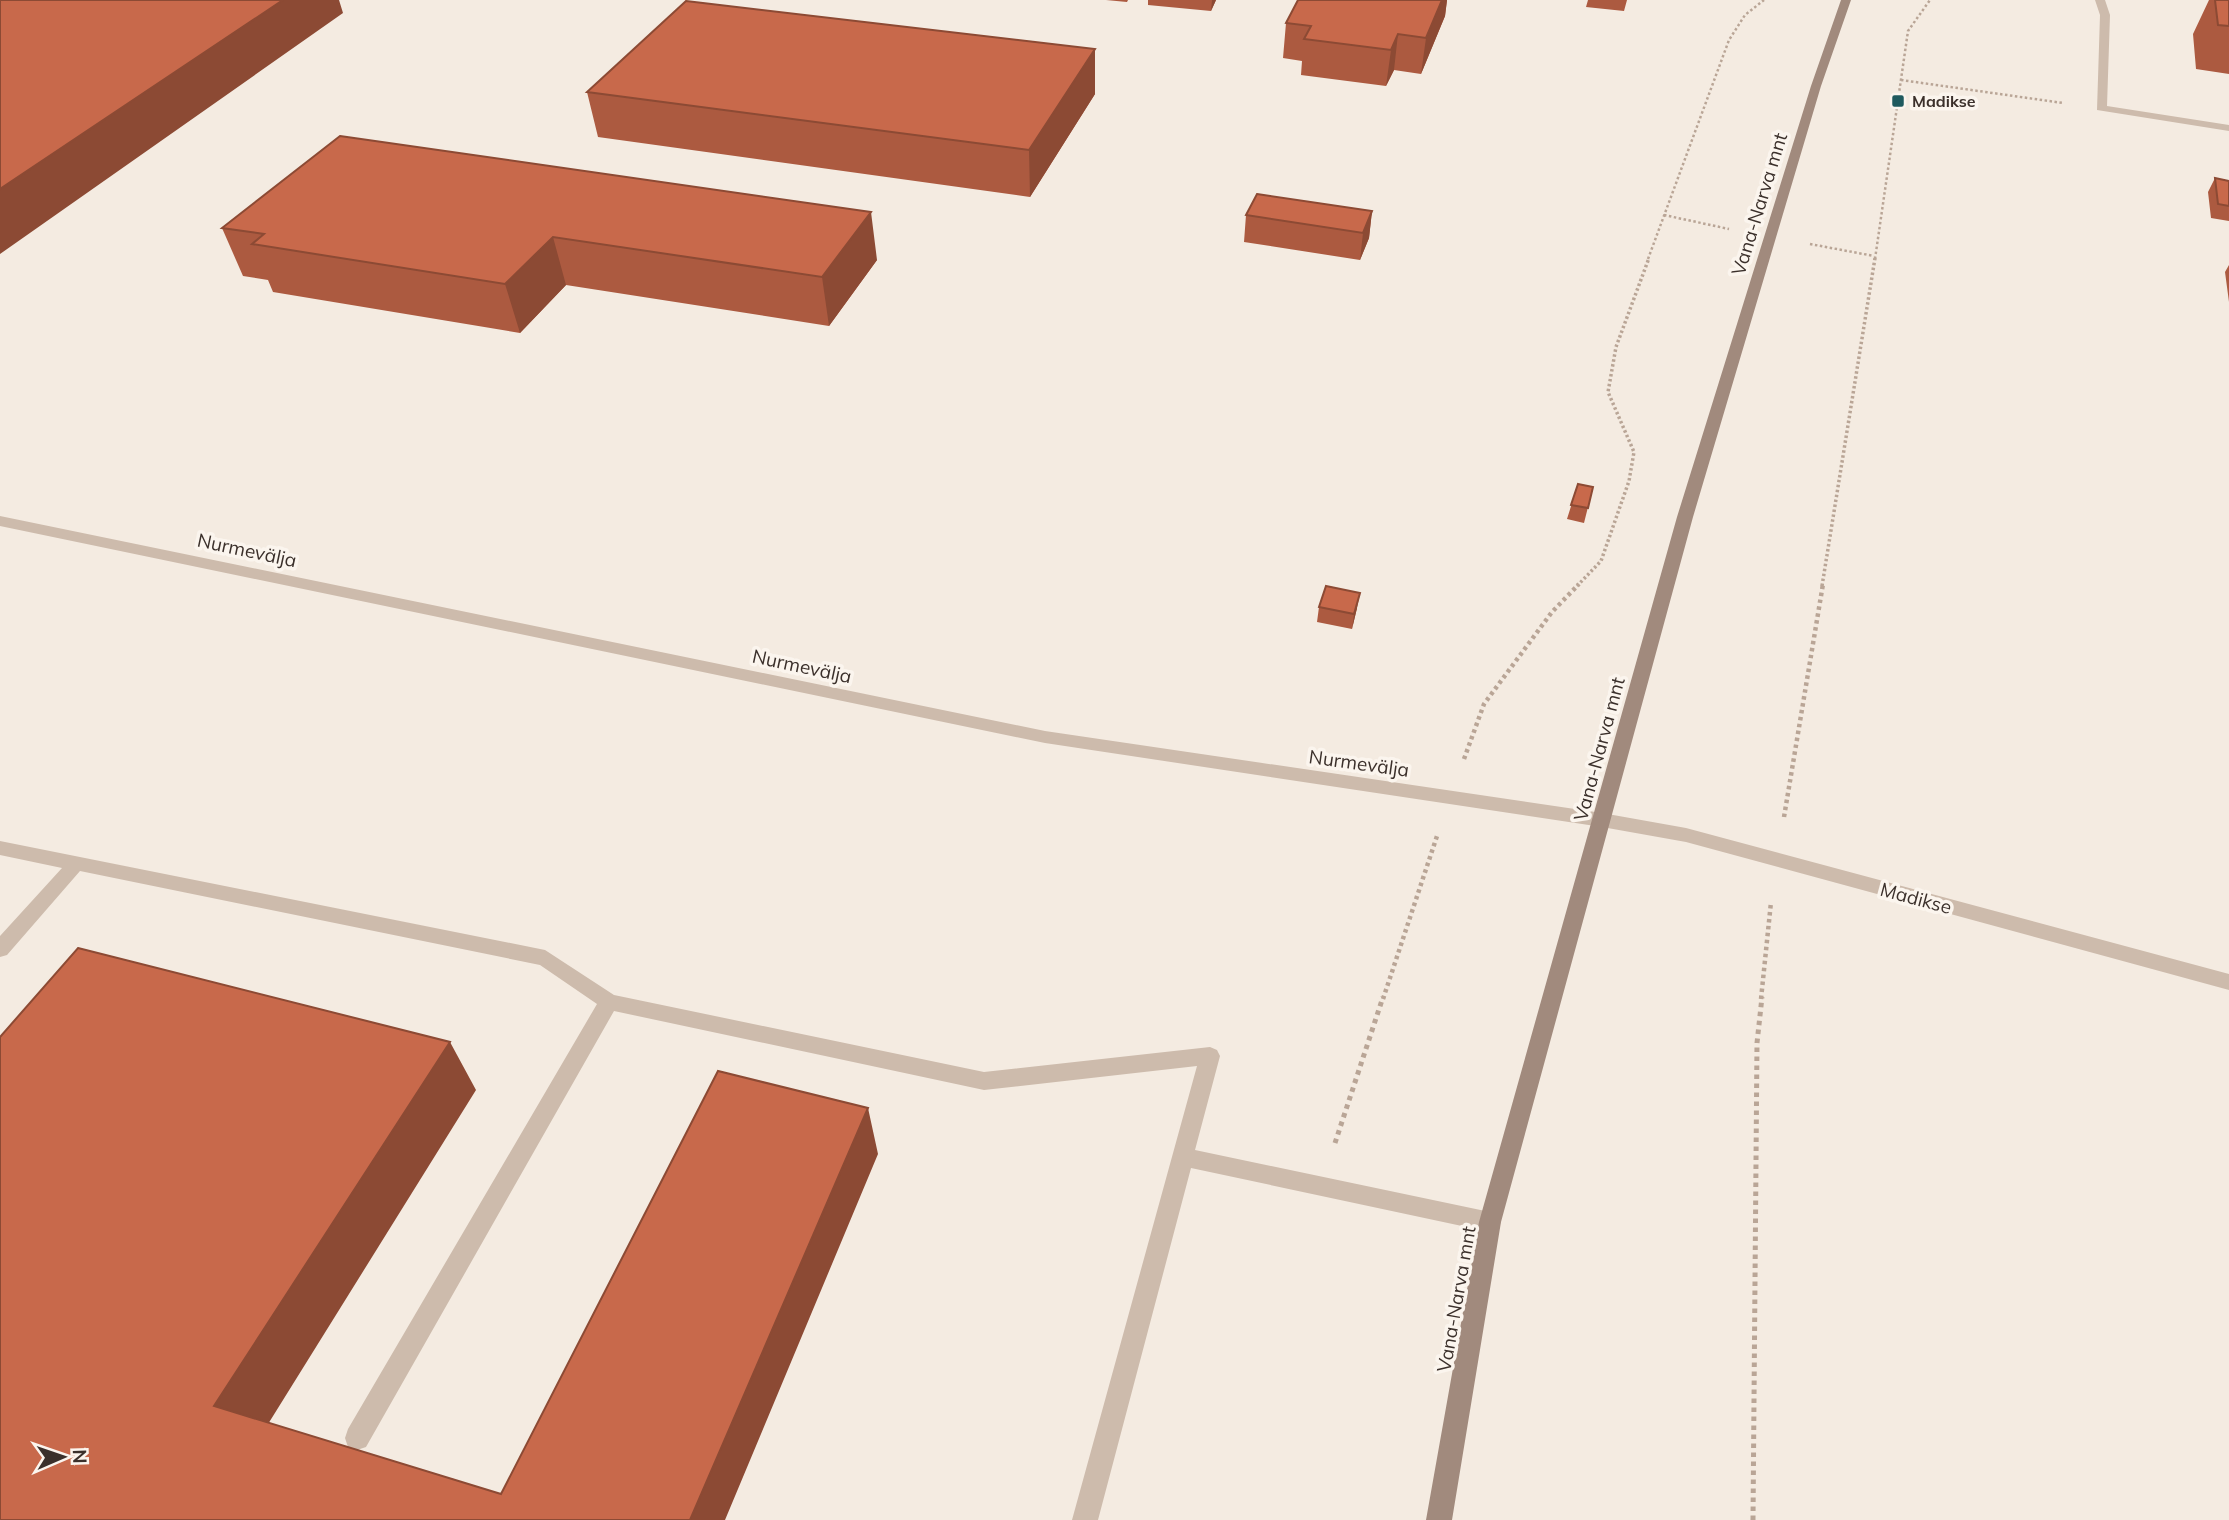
<svg xmlns="http://www.w3.org/2000/svg" width="2229" height="1520" font-family="Mulish,sans-serif">
  <style>
    .lines { fill: none; stroke-linecap: round; stroke-linejoin: round }
    .path-far3 { stroke: #b9a596; stroke-width: 2.5; stroke-dasharray: 2.5 2.5; stroke-linecap: butt }
    .path-far2 { stroke: #b9a596; stroke-width: 3.5; stroke-dasharray: 2.5 2.5; stroke-linecap: butt }
    .path-far1 { stroke: #b9a596; stroke-width: 4.5; stroke-dasharray: 3.5 3.5; stroke-linecap: butt }
    .path { stroke: #b9a596; stroke-width: 5; stroke-dasharray: 4.5 4.5; stroke-linecap: butt }
    .lane { fill: #cdbbac; fill-rule: evenodd }
    .street { fill: #cdbbac; fill-rule: evenodd }
    .secondary { fill: #a18a7d; fill-rule: evenodd }
    .wall { fill: #ac5a40 }
    .shaded-wall { fill: #8c4a34 }
    .building { fill: #c8694b; stroke: #8c4a34; stroke-width: 2 }
    .poi-dot { fill: #1f5a5e; stroke: #fbf5ee; stroke-width: 2.5 }
    .labels { text-anchor: middle; dominant-baseline: central; stroke-width: 7; stroke-linejoin: round; paint-order: stroke }
    .far-poi-label { font-size: 16px; font-weight: bold; fill: #3b302b; stroke: #fbf5ee; text-anchor: start }
    .street-label { font-size: 19px; fill: #3b302b; stroke: #fbf5ee }
  </style>
  <rect width="100%" height="100%" fill="#f4ebe1"/>
  <g class="lines">
    <path class="path-far3" d="M1901,80L2063,103
      M1664,215L1729,229
      M1810,244L1874,256
      M1648,259L1729,40L1745,15L1764,0
      M1875,259L1908,31L1930,0"/>
    <path class="path-far2" d="M1577,586L1601,561L1629,481L1634,452L1608,392L1616,347L1649,258
      M1822,586L1875,258"/>
    <path class="path-far1" d="M1464,759L1484,704L1552,612L1579,584
      M1784,817L1823,584
      M1383,999L1437,836
      M1761,999L1771,902"/>
    <path class="path" d="M1335,1143L1383,997
      M1753,1520L1757,1043L1762,997"/>
    <path class="lane" d="M2095,0H2105L2110,15L2107,106L2229,125V131L2097,110L2100,15Z
      M0,841L545,950L614,995L984,1072L1210,1047L1217,1050L1220,1056L1195,1150L1490,1212L1498,1215L1501,1222L1498,1229L1490,1232L1191,1168L1098,1520H1072L1197,1066L984,1090L614,1011L366,1447L357,1450L348,1447L345,1438L348,1429L597,1004L540,965L80,871L7,955L0,957V936L62,868L0,855Z"/>
    <path class="street" d="M0,516L1045,731L1602,813L1686,828L2229,974V990L1686,842L1602,827L1045,743L0,526Z"/>
    <path class="secondary" d="M1841,0H1851L1821,86L1693,517L1501,1222L1452,1520H1426L1479,1222L1677,517L1811,86Z"/>
  </g>
  <path class="wall" d="M1106,0H1128L1127,2Z
    M1148,0H1216L1211,11L1148,5Z
    M1298,0H1447L1445,16L1421,74L1394,70L1386,86L1301,75L1302,61L1283,58L1286,23Z
    M1588,0H1627L1624,11L1586,7Z
    M2209,0H2229V74L2196,69L2193,34Z
    M587,92L1095,94L1030,197L598,137Z
    M340,136L877,260L829,326L566,285L520,333L273,292L268,280L243,276L222,228Z
    M2215,178L2229,181V221L2211,218L2208,192Z
    M1372,211L1369,238L1360,260L1244,242L1246,215Z
    M2229,265V302L2225,272Z
    M1578,484L1593,487L1584,523L1567,519Z
    M1319,607L1357,608L1352,629L1317,622Z"/>
  <path class="shaded-wall" d="M283,0H339L343,13L0,254V189Z
    M1212,0H1216L1211,11Z
    M1442,0H1447L1445,16L1421,74L1426,38Z
    M1398,34L1394,70L1386,86L1391,50Z
    M1095,49V94L1030,197L1029,150Z
    M1372,211L1369,238L1360,260L1363,233Z
    M871,212L877,260L829,326L822,277Z
    M553,237L566,285L520,333L505,284Z
    M1360,593L1357,608L1352,629L1354,614Z
    M450,1042L476,1090L255,1445L214,1406Z
    M868,1108L878,1154L725,1520H690Z"/>
  <path class="building" d="M0,0H283L0,189Z
    M1298,0H1442L1426,38L1398,34L1391,50L1304,39L1311,26L1286,23Z
    M2215,0H2229V26L2218,25Z
    M686,1L1095,49L1029,150L587,92Z
    M340,136L871,212L822,277L553,237L505,284L252,244L264,234L222,228Z
    M2215,178L2229,181V206L2218,204Z
    M1257,194L1372,211L1363,233L1246,215Z
    M1578,484L1593,487L1588,508L1571,505Z
    M1326,586L1360,593L1354,614L1319,607Z
    M78,948L450,1042L214,1406L501,1494L718,1071L868,1108L690,1520H0V1037Z"/>
  <rect class="poi-dot" x="1891" y="94" width="14" height="14" rx="3.5"/>
  <g class="labels">
    <g class="far-poi-label">
      <text x="1912" y="101">Madikse</text>
    </g>
    <g class="street-label">
      <text transform="translate(1759 204) rotate(-73)">Vana-Narva mnt</text>
      <text transform="translate(247 550) rotate(12)">Nurmevälja</text>
      <text transform="translate(802 666) rotate(12)">Nurmevälja</text>
      <text transform="translate(1599 749) rotate(-75)">Vana-Narva mnt</text>
      <text transform="translate(1359 763) rotate(8)">Nurmevälja</text>
      <text transform="translate(1916 898) rotate(15)">Madikse</text>
      <text transform="translate(1456 1299) rotate(-80)">Vana-Narva mnt</text>
    </g>
  </g>
  <g transform="translate(63 1457) rotate(88)" stroke="#fbf5ee" stroke-width="5" paint-order="stroke">
  <path d="M0-5L12 26L0 18L-12 26Z" fill="#3b302b"/>
  <text y="-10" font-size="19" font-weight="bold" text-anchor="middle" fill="#3b302b">N</text>
  </g>
</svg>
